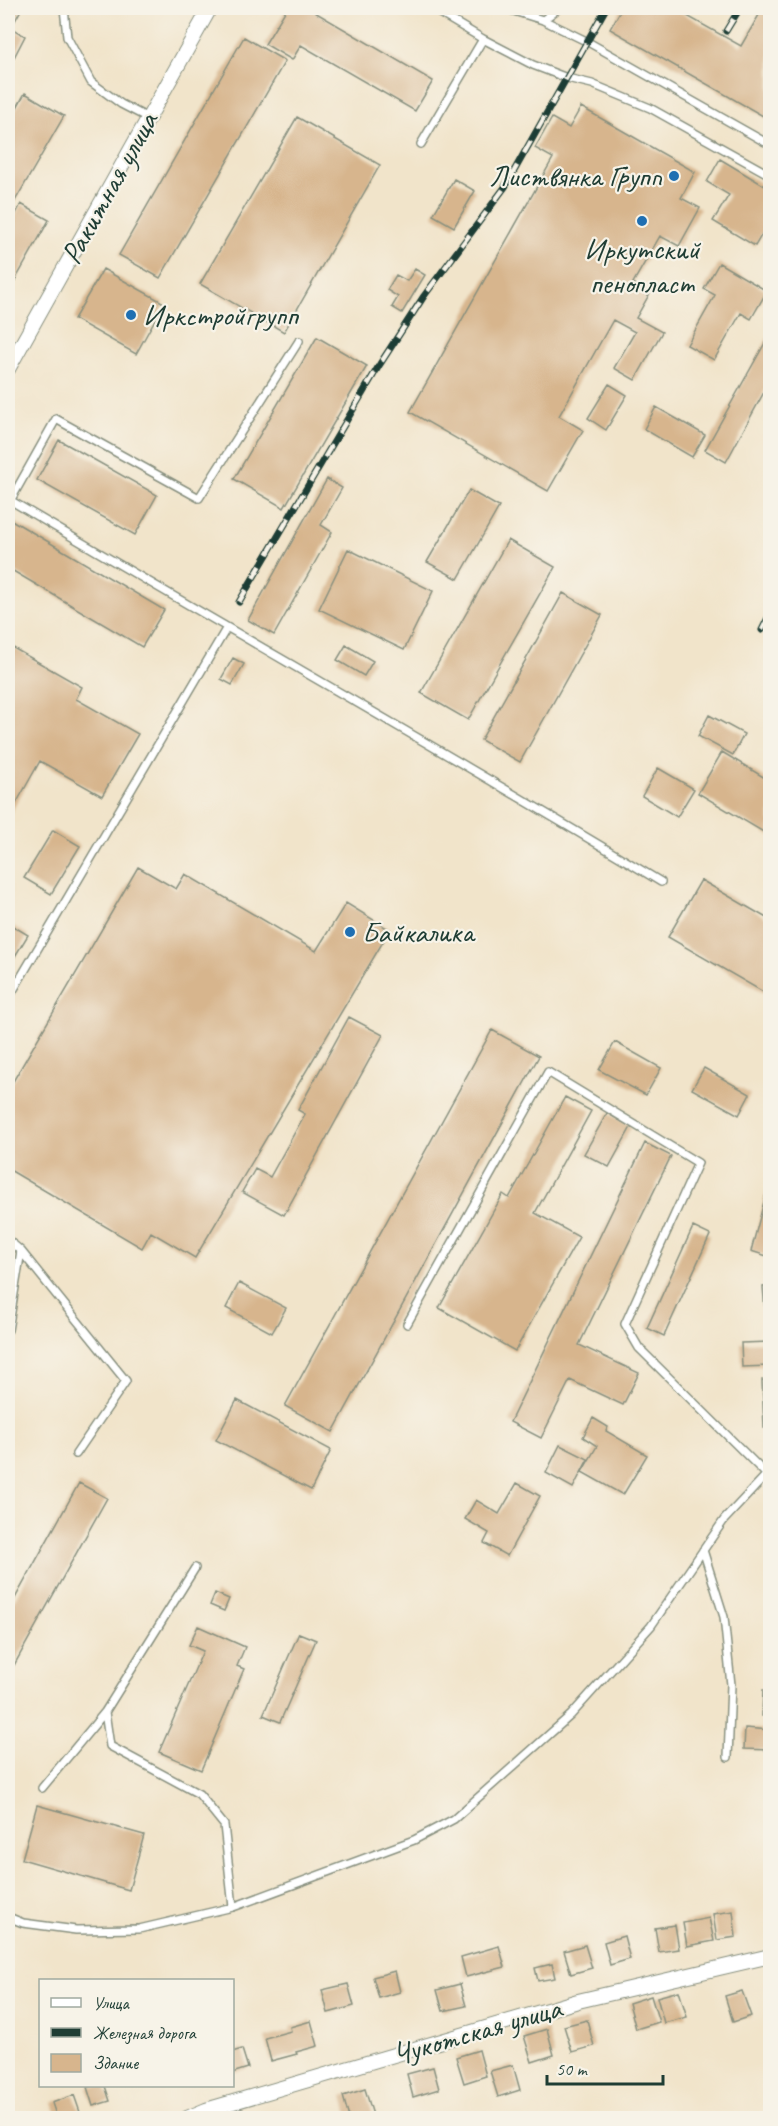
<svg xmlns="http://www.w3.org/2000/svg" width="778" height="2126" font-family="Caveat,sans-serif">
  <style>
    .building { fill: #d7b58d }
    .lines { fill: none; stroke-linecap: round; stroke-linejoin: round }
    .service-casing { stroke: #88907f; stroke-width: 10 }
    .minor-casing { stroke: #88907f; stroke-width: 16 }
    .service { stroke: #fff; stroke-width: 7 }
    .minor { stroke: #fff; stroke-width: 14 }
    .rail-casing { stroke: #1f3d34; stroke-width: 7 }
    .rail { stroke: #f7f3e8; stroke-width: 4.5; stroke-dasharray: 14; stroke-linecap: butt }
    .poi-dot { fill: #1f6fb2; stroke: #f7f3e8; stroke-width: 2 }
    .labels { text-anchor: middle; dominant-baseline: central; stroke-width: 4.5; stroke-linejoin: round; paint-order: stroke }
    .poi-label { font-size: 30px; fill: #1f3d34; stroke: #f7f3e8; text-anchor: start }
    .street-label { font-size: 30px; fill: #1f3d34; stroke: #f7f3e8 }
  </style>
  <rect width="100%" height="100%" fill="#f7f3e8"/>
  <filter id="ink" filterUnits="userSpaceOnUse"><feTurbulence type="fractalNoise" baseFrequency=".0167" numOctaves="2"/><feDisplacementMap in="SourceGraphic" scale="12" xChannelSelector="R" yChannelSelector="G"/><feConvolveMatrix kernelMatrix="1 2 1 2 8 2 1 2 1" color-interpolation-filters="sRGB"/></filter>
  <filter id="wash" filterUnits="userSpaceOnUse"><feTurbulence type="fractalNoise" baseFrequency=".008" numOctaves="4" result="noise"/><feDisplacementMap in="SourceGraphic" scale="24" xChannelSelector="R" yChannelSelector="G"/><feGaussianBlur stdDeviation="1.35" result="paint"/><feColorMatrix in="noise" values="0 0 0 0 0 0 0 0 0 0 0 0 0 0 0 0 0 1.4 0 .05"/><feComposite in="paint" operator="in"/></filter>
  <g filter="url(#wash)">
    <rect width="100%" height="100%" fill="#f1e4ca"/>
    <g id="blocks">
      <path class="building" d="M8,8H22L11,28L25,36L8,69Z
        M287,8H308L433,81L415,111L301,45L292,60L265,44Z
        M622,8H673L741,46L763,8H770V120L610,29Z
        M244,37L285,61L160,278L119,255Z
        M25,93L64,116L8,213V124Z
        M581,107L695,172L681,198L700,208L679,246L660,236L633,283L650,293L636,318L662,332L635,380L614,368L635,332L613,320L559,416L583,430L548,491L410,412L553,158L535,148L552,118L569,128Z
        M297,117L380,165L284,332L200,284Z
        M720,159L770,189V220L755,246L713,221L729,195L707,182Z
        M454,179L475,191L454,227L433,215Z
        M21,204L49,220L8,293V229Z
        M719,263L767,291L751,319L741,313L714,360L687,345L715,295L704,289Z
        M103,269L164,303L136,354L74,319Z
        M415,269L425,275L402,313L392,307L398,297L387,290L396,275L407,281Z
        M770,334V381L726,462L705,450Z
        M317,337L367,366L284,508L234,479Z
        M609,384L627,395L606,430L588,418Z
        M656,407L705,435L692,457L644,429Z
        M59,440L157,495L135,535L37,480Z
        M327,479L342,488L321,525L332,532L274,635L248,620Z
        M469,490L499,507L458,579L427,562Z
        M8,518L164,610L142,647L8,568Z
        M508,540L555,567L468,720L421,693Z
        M348,549L433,591L404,650L319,609Z
        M563,593L602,615L520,762L481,740Z
        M8,645L82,687L76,699L138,734L102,796L40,761L8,818Z
        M346,645L373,661L364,676L337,660Z
        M233,658L244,664L232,685L221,679Z
        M709,715L744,734L733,755L698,736Z
        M722,752L770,781V836L698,793Z
        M658,768L694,789L677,817L642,796Z
        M53,830L80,846L51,894L24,878Z
        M138,867L176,889L185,874L316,951L346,903L390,930L195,1258L151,1232L142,1248L8,1169V1090Z
        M701,880L770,920V996L668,937Z
        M13,926L28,935L9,966L8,965V936Z
        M349,1017L383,1035L284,1215L242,1192L255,1169L270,1177L305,1114L298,1110Z
        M492,1030L539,1056L333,1432L285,1406Z
        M615,1042L661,1068L646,1095L599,1070Z
        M704,1068L750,1094L739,1115L692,1089Z
        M565,1097L591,1111L535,1213L579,1237L515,1351L439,1308L503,1194L509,1198Z
        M607,1113L631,1127L609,1167L584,1154Z
        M645,1143L671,1156L579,1345L639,1373L623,1405L570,1380L541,1438L510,1422Z
        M770,1179V1257L751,1251Z
        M693,1227L710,1235L664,1336L647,1328Z
        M239,1283L286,1308L272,1333L226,1308Z
        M770,1286V1322H766L763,1287Z
        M770,1342V1366L742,1367L741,1343Z
        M762,1380H770V1428H764Z
        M237,1400L331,1450L311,1490L216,1440Z
        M593,1418L608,1427L606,1431L647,1455L623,1495L582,1472L597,1446L583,1437Z
        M560,1445L588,1459L573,1488L546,1473Z
        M79,1483L107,1498L8,1676V1611Z
        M517,1483L540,1496L507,1556L484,1543L489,1533L465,1519L476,1500L499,1514Z
        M215,1593L229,1599L224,1611L210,1605Z
        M198,1626L245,1647L237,1666L244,1669L201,1770L159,1752L203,1651L189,1645Z
        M299,1633L316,1640L280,1722L263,1715Z
        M763,1690H770V1716H762Z
        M745,1728L770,1730V1750L744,1749Z
        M37,1805L144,1835L129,1890L22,1859Z
        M733,1911L736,1937L717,1940L713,1914Z
        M709,1918L714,1941L687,1946L683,1923Z
        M675,1925L679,1949L659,1952L655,1928Z
        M624,1936L630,1959L610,1965L604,1942Z
        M585,1945L592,1968L571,1974L564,1951Z
        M499,1946L505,1967L466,1977L461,1957Z
        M552,1964L555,1978L538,1981L535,1968Z
        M395,1971L400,1992L379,1998L373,1977Z
        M348,1984L354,2006L328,2013L322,1990Z
        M460,1984L466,2006L443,2011L437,1990Z
        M679,1991L687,2017L664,2023L657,1997Z
        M742,1991L751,2016L733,2022L725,1996Z
        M651,1996L659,2022L636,2029L629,2003Z
        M587,2020L594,2046L572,2052L564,2026Z
        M311,2021L318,2046L296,2052L297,2054L271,2061L265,2038L291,2031L290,2027Z
        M547,2029L554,2055L532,2062L524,2036Z
        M242,2049L248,2068L232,2073V2052Z
        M479,2050L486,2076L464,2083L456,2057Z
        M513,2065L520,2090L498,2097L490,2071Z
        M433,2067L439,2089L413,2097L407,2074Z
        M93,2086H105L110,2101L93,2106L87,2087Z
        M365,2089L373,2115L362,2118H349L343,2096Z
        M74,2095L82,2118H57L52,2103Z"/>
    </g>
  </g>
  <g filter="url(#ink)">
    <use href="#blocks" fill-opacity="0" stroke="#88907f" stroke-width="1.5"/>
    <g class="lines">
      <g class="service-casing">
        <path id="service" d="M64,8L67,37L91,82L121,104L148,118
          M504,8L543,20L588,42L765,142H770
          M543,20L559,8
          M483,39L533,65L567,78L592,84L650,108L770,175
          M421,144L483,39L431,8
          M8,499C225,628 445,751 661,882
          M10,501L56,419L199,498L299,341
          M8,999L226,629
          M8,1240L21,1251L8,1330
          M21,1251L126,1381L76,1454
          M407,1324L548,1072L698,1163L625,1324L639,1348L766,1474
          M703,1550L724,1617L731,1685L728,1757
          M195,1568L105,1712L110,1746L199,1794L224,1825L233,1907
          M42,1788L105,1712
          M8,1917L23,1923L76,1930L139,1929L233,1907L414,1840L454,1819L571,1715L651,1626L724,1520L770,1471"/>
      </g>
      <g class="minor-casing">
        <path id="minor" d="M8,369L210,8
          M187,2118L206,2110L578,2001L770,1956"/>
      </g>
      <use href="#service" class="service"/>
      <use href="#minor" class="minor"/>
      <g class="rail-casing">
        <path id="rail" d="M726,31L740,8
          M239,602L380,364L424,296L505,187L606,8
          M762,630L770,614"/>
      </g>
      <use href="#rail" class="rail"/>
    </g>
  </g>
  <g class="poi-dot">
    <circle cx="674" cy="176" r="6"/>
    <circle cx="642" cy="221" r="6"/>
    <circle cx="131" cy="315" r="6"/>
    <circle cx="350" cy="932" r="6"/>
  </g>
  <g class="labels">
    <g class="poi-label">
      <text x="662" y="176" text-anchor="end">Листвянка Групп</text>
      <text x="642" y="249" text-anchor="middle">Иркутский<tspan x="642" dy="34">пенопласт</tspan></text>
      <text x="143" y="315">Иркстройгрупп</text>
      <text x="362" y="932">Байкалика</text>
    </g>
    <g class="street-label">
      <text transform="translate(109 188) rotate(-61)">Ракитная улица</text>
      <text transform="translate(477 2031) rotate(-16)">Чукотская улица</text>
    </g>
  </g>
  <rect width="778" height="2126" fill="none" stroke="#f7f3e8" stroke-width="30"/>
  <rect x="39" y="1979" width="195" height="108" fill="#f7f3e8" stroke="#a1aaa0" stroke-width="1.5"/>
  <rect x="51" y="1998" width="30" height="9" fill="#ffffff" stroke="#a1aaa0" stroke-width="1.5"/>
  <text x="93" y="2009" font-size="18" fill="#1f3d34">Улица</text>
  <rect x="51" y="2028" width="30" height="9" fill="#1f3d34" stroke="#a1aaa0" stroke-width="1.5"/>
  <text x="93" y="2039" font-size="18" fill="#1f3d34">Железная дорога</text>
  <rect x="51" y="2054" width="30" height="18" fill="#d7b58d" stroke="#a1aaa0" stroke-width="1.5"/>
  <text x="93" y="2069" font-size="18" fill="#1f3d34">Здание</text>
  <path d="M547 2075v9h116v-9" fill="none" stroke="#1f3d34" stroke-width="3"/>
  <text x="556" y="2075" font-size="18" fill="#1f3d34" stroke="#f7f3e8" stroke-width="4.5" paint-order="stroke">50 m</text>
</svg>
